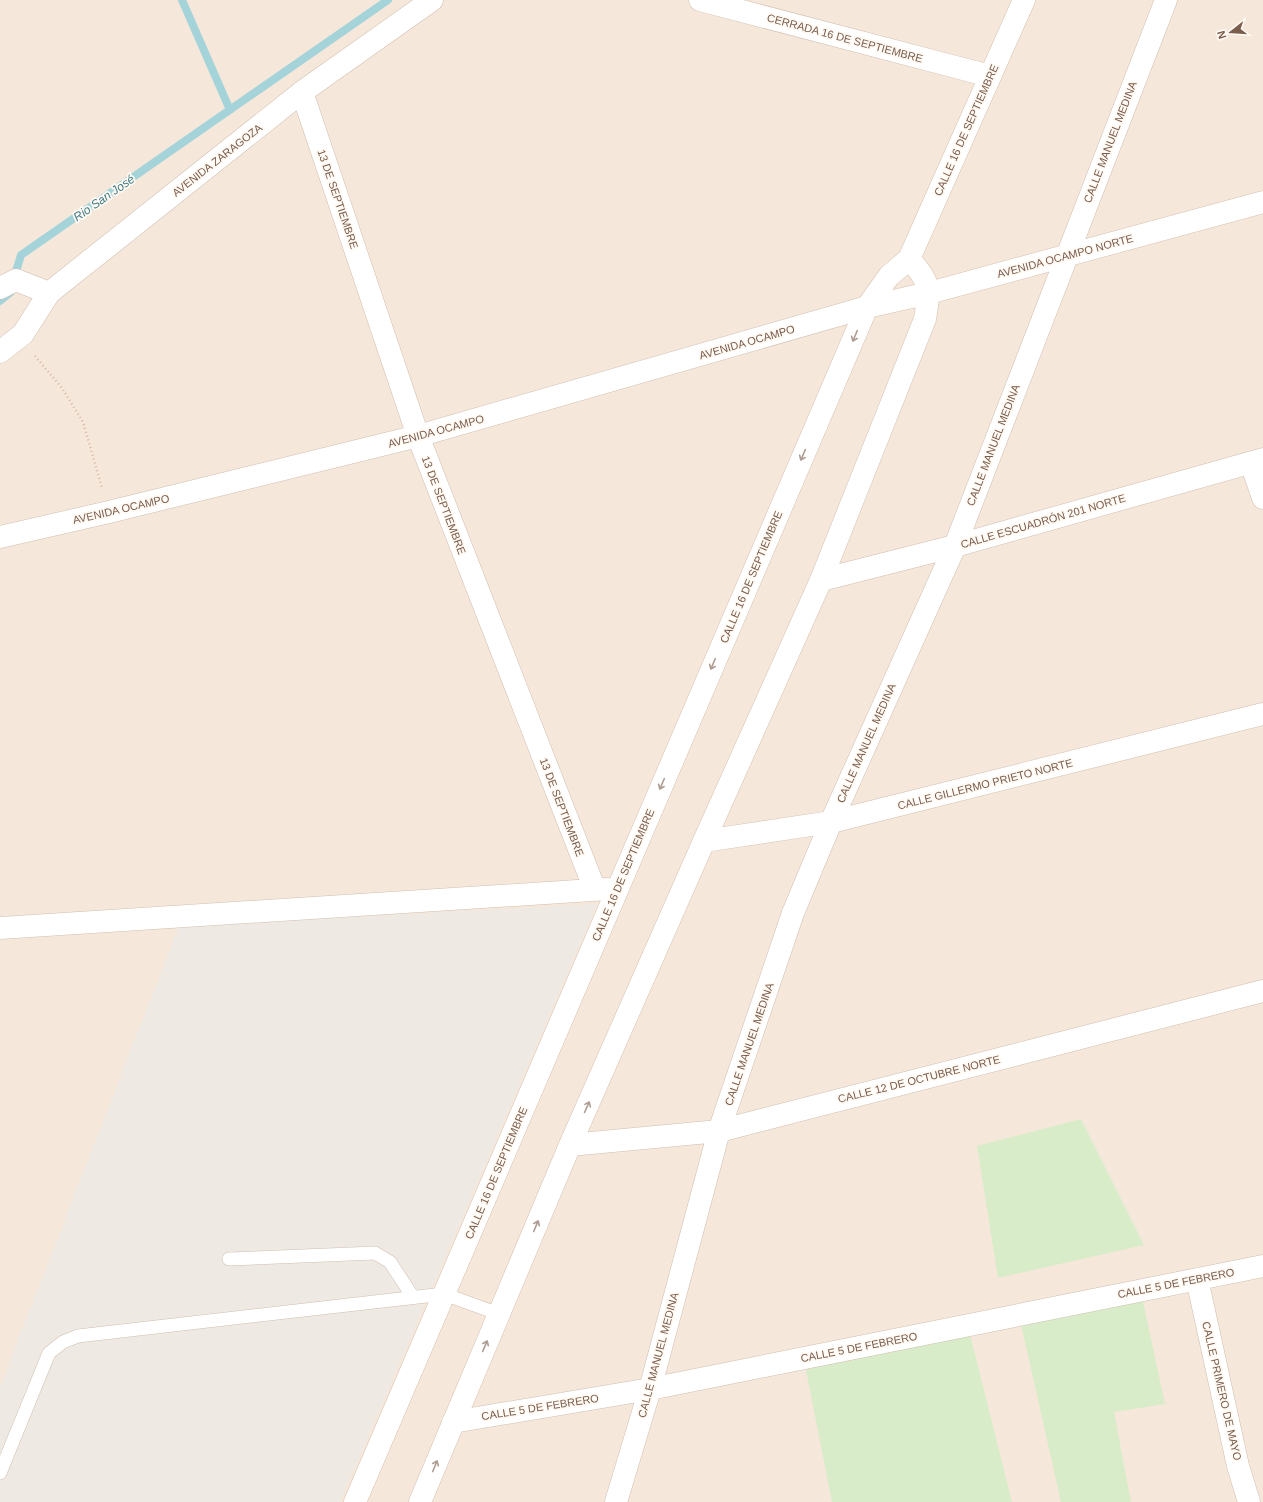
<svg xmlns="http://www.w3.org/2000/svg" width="1263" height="1502" font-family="Arial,sans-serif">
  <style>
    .residential { fill: #f5e8da }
    .industrial { fill: #efe9e4 }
    .green { fill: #d8ecc9 }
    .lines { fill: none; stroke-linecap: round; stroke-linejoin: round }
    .stream { stroke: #a5d3da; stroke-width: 8 }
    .lane-casing { stroke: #d1beb0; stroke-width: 14 }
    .street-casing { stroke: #d1beb0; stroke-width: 23 }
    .secondary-casing { stroke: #d6c0b0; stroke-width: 23 }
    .path { stroke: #d9b8a5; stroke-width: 2.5; stroke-dasharray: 1 3; stroke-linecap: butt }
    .lane { stroke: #fff; stroke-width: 13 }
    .street { stroke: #fff; stroke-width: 22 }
    .secondary { stroke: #fff; stroke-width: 22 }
    .oneway { stroke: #af9d94 }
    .labels { text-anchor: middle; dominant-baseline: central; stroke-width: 3.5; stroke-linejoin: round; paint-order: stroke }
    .street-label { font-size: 11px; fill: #7a5c4d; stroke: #fffaf3 }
    .water-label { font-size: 12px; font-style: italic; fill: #437c86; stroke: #fffaf3 }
  </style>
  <rect width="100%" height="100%" fill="#fdf6ec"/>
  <path class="residential" d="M0,0H1263V1502H0Z"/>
  <path class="industrial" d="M597,904L340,1502H0V1387L179,926Z"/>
  <path class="green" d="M1081,1119L1144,1245L998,1278L977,1146Z
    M1141,1292L1165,1404L1114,1412L1131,1502H1061L1020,1320Z
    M968,1326L1012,1502H832L804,1360Z"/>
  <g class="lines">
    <path class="stream" d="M182,0L230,110
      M14,278L21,255L388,0
      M0,301L11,292"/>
    <g class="lane-casing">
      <path id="lane" d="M229,1259L375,1253L390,1262L413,1297
        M0,1473L49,1353L63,1342L78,1336L444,1294L499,1314"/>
    </g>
    <g class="street-casing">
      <path id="street" d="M700,0L990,76
        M302,92L418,436L595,890
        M0,288L16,280L49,293L302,92L432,0
        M0,352L23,334L49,293
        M1251,463L1263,498
        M0,537L109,512L418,436L867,307
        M821,580L955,546L1263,459
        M704,841L831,822L1263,714
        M0,928L608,889
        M570,1145L719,1131L1263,991
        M1197,1279L1238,1466L1249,1502
        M453,1422L650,1389L1263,1266
        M616,1502L650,1389L719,1131L793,913L831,822L955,546L1166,0"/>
    </g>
    <g class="secondary-casing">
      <path id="secondary" d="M867,307L929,293L1263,202
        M355,1502L867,307L889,276L909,259L1024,0
        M420,1502L570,1145L704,841L821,580L925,319C930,289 931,282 909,259"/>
    </g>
    <path class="path" d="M35,356L62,388L83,422L102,488"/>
    <use href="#lane" class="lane"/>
    <use href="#street" class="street"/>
    <use href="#secondary" class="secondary"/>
  </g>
  <defs><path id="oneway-shaft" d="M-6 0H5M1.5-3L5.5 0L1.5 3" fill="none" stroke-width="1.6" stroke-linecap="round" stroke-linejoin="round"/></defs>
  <g class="oneway">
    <use href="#oneway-shaft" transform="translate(855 336) rotate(113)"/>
    <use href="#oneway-shaft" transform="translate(803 455) rotate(113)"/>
    <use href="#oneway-shaft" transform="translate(713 664) rotate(113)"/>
    <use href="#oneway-shaft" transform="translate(662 784) rotate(113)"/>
    <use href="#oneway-shaft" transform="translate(587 1107) rotate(-66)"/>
    <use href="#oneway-shaft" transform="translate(536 1226) rotate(-67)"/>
    <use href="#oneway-shaft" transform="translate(485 1346) rotate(-67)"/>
    <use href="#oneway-shaft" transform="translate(435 1466) rotate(-68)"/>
  </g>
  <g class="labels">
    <g class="street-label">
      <text transform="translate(845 38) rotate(15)">CERRADA 16 DE SEPTIEMBRE</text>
      <text transform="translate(966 130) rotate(-66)">CALLE 16 DE SEPTIEMBRE</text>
      <text transform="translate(1110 142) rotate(-69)">CALLE MANUEL MEDINA</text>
      <text transform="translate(217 160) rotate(-38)">AVENIDA ZARAGOZA</text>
      <text transform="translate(338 199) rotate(71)">13 DE SEPTIEMBRE</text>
      <text transform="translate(1065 256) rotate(-15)">AVENIDA OCAMPO NORTE</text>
      <text transform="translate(747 342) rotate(-16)">AVENIDA OCAMPO</text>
      <text transform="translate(436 431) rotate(-15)">AVENIDA OCAMPO</text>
      <text transform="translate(993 445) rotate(-69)">CALLE MANUEL MEDINA</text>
      <text transform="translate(444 505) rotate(69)">13 DE SEPTIEMBRE</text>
      <text transform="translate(121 509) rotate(-13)">AVENIDA OCAMPO</text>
      <text transform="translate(1043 521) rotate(-16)">CALLE ESCUADRÓN 201 NORTE</text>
      <text transform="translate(751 577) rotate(-67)">CALLE 16 DE SEPTIEMBRE</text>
      <text transform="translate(866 743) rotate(-66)">CALLE MANUEL MEDINA</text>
      <text transform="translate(985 784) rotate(-14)">CALLE GILLERMO PRIETO NORTE</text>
      <text transform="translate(562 807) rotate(69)">13 DE SEPTIEMBRE</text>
      <text transform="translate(623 875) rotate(-67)">CALLE 16 DE SEPTIEMBRE</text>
      <text transform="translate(749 1044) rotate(-71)">CALLE MANUEL MEDINA</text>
      <text transform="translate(919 1079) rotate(-14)">CALLE 12 DE OCTUBRE NORTE</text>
      <text transform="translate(496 1173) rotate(-67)">CALLE 16 DE SEPTIEMBRE</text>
      <text transform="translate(1176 1283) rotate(-11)">CALLE 5 DE FEBRERO</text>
      <text transform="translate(859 1347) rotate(-11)">CALLE 5 DE FEBRERO</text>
      <text transform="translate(658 1355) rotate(-75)">CALLE MANUEL MEDINA</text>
      <text transform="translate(1222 1391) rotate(77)">CALLE PRIMERO DE MAYO</text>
      <text transform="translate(540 1407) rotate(-9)">CALLE 5 DE FEBRERO</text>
    </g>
    <g class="water-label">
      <text transform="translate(104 198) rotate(-35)">Rio San José</text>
    </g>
  </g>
  <g transform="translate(1231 32) rotate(253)" stroke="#fffaf3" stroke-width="3" paint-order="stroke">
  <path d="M0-3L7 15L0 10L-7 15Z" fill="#7a5c4d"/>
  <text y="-6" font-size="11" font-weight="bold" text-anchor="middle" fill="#7a5c4d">N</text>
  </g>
</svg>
